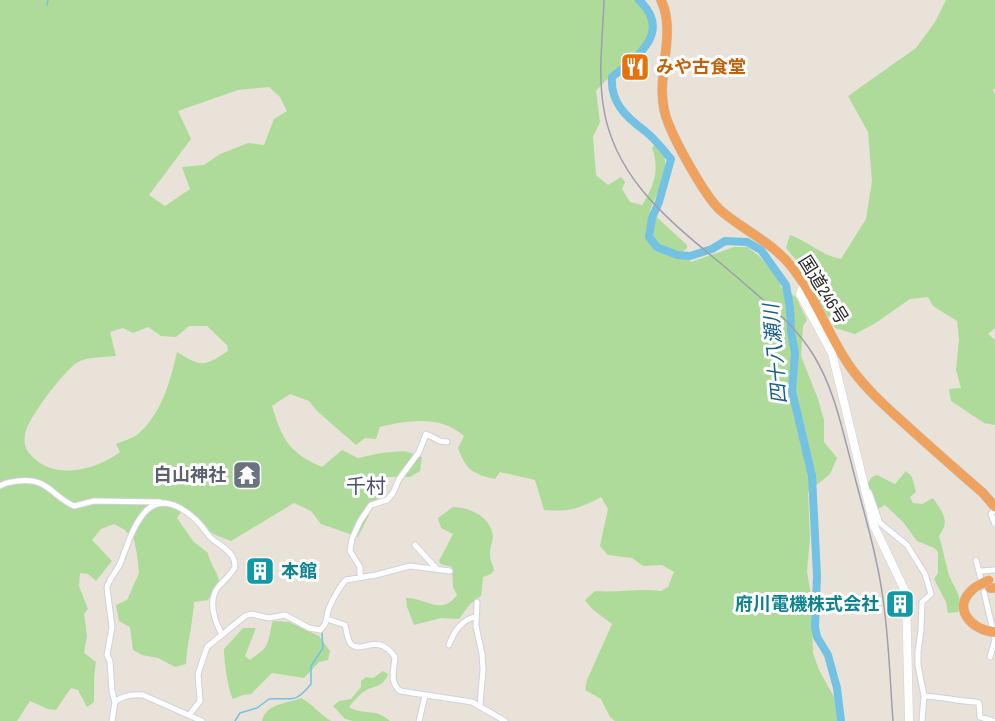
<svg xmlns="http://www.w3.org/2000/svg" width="995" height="721" font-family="'Sofia Sans Condensed','Noto Sans JP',sans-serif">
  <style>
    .green { fill: #aedb99; fill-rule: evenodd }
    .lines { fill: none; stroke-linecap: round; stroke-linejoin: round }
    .stream { stroke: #73c2e3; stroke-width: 1.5 }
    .river { stroke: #73c2e3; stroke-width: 8 }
    .street-casing { stroke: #cfd1df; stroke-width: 7 }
    .secondary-casing { stroke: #cfd1df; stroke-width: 9 }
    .highway-casing { stroke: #c3c3c3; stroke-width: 10 }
    .street { stroke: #fff; stroke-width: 5 }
    .secondary { stroke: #fff; stroke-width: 8 }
    .highway { stroke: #f0a25d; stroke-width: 9 }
    .rail { stroke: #9d9fb0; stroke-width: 1.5 }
    .highway-bridge-casing { stroke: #c3c3c3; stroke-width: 10; stroke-linecap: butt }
    .highway-bridge { stroke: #f0a25d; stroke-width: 9 }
    .labels { text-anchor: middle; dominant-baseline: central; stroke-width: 6; stroke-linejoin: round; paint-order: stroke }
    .food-label { font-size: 18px; font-weight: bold; fill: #c56008; stroke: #fff; text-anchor: start }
    .street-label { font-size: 18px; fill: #272727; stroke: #fff }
    .worship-label { font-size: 18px; font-weight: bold; fill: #5b616d; stroke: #fff; text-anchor: end }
    .culture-label { font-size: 18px; font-weight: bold; fill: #0d838f; stroke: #fff; text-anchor: start }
    .water-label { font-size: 20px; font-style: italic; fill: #175f8a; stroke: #fff }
    .neighbourhood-label { font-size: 20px; fill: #4c5173; stroke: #fff }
  </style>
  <rect width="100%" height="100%" fill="#e9e2d9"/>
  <path class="green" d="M0,0H635L650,19L651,30L644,45L623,62L596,91L600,122L593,137L596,175L608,185L621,177L625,182L622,189L630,202L642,205C654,186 660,170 652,148L655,144C659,149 665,154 665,160C667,174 655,198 650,211L687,245V248L682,252L691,262L734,247H747L758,255L778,277L781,287L796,297L807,320L803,326L801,356L818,399L824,420V442L837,458L830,474L808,492L810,538L807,571L811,595L813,653L819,670L834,697L837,721H615L610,717L601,699L585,690L587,680L612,624L592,609L585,600L595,591C618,593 639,588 661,591L668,587L674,572L662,565L643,566L632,558L608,555L600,546L608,509L601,497C579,509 569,512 544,510L535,480L500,472L495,479C473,474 466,470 458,448L464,436C441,415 408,420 380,427L376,439L365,438L356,445L317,411L309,401L290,394L272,406C282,439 289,453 322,467L342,450L358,458L381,453L405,451L422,457L420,471L410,477H359L352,480L364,488L367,493L378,497L358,537L321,524L311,511L294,503L231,541L213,534L183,509L177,518L193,541L208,553C209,563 217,570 219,581L208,600L194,602C193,623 187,643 186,664L175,667L158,658L142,655L133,650L130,627L119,621L116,605L127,600L139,573L137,554L134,540L125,530L114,524L101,529L92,540L112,561L96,581L88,574L80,573L79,586L88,609L84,614L87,636L84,653L96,662L94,677V702L87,707L78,690L71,688L56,710L48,709L30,701L17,721H0ZM269,87L280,97L287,111L274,119L264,145L248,143L220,154L204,165L182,167L190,189L165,206L149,195L191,139L178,111L238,90ZM189,326H207L227,345L228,351C204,367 201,367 177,352C170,382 162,413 138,434C132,439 123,441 116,444L120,452C98,469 57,480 35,459C30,455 26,450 25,444C24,440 25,433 26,430C31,415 66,367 80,361C89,357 105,357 116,356L110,332L123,328L133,333L148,327L161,336L176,337Z
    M946,0H995V88L993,90L995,94V328L988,334L995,340V425L984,423L951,401L949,389L961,388L956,370L959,339L957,321L933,306L928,297L910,299L874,324L855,334L835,328L818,300L802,267L786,248L790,235C810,242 820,255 841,259L866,219L872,181L868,132L848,96L916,48L935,22Z
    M906,471L912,477L916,492L910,497L913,503L922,504L933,498C942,512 951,520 939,536C943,549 945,562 949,575C954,588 964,598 958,612L948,613L946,602L934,579L938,573V552L934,548L917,541L903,522L885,505L873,512L868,483L872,477L877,475L895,484Z
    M453,507C469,507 491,517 493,536C493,542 489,549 490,555C490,560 493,565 494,570L491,574L483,577L481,596L470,604L459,619L441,618L414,625L407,607L406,598C425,597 441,617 457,595L453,587L452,567L441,564L439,561L453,534L441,528L438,518Z
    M273,621L289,622L319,636L330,651L328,660L319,662L304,678L272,673L251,694L243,695L233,699C228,691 224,660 224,649L243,628H256L245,656L250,660C255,655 263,652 266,646C270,639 270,629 273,621Z
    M383,671L388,674C384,685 378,686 368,689C361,692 354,701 349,707C364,716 375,707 390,721H353L345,719L333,706L339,701L351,699L361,687V681L366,677L373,678Z
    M301,698C313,704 319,714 331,721H262C266,703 287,704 301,698Z"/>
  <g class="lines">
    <path class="stream" d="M47,5L48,0
      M235,721L240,713L257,708L269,699C292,697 294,705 311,684V666L323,648L322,632"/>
    <path class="river" d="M639,0C673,32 637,57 612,77C610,102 626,117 645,131C655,139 663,149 671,159L659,202L652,218L649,237L657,247L677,255L690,256L712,249L725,241L747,242L761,250L786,285L790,308L791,332L795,353L792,391L812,476L817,576L815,627L817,637L828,655L837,688L841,721"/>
    <g class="street-casing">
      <path id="street" d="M0,486C6,482 11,482 18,481C48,477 51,496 74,506L94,501L160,502
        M869,492L880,523L907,545L925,574L931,594L922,602L921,630L918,652V665L924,696L922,721
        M995,508L991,514L995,524
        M415,545L436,568
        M976,560L981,579
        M980,571L995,570
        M360,576V567L350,551L352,539L360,521L371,505L387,500L393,493L399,479L419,452L426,434L440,441L447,442
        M984,592L995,639
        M477,602L476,626L482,654L483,670L480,705
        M327,619L345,625C347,631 347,640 351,644C362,655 376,631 395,657C394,671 389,681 400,691L472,702L505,721
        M449,645C454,631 461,621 476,616
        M990,657L995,640
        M924,696C942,697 958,701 976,702L979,703L980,717L993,721
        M115,702C123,695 132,694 143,695L202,721
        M190,714L200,701L198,674L207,647L245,616L251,614L269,618L285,615L309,628L320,630C327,624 326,619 328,611C330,604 341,584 346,580L376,575L410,566L450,571
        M112,721L115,702L112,691L110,661L107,655L112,627L107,588C109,577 119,570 122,559C135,522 151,479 195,519C201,524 205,531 210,537C221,547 235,551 235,567C231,575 224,580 219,586C207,600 214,619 221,633
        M419,721L425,696"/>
    </g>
    <g class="secondary-casing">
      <path id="secondary" d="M803,285L800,294L832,353L874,526L906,593L909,721"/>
    </g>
    <g class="highway-casing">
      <path id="highway" d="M661,0C679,38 650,82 669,125C677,145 705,196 720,210C743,230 772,242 791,266C816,297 828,336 851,368C869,393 892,412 915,433C937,453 960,473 983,493L995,507
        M990,588H995"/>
    </g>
    <use href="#street" class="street"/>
    <use href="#secondary" class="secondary"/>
    <use href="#highway" class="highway"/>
    <path class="rail" d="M604,0C603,34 598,70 603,104C614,185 681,229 738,278C765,302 795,324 814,356C834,389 841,425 851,462C862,507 877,553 883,599C889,639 890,681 893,721"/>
    <g class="highway-bridge-casing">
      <path id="highway-bridge" d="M989,580C984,583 977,585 972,590C951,609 973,631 995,632"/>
    </g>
    <use href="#highway-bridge" class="highway-bridge"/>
  </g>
  <defs>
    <g id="restaurant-square" transform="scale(1.5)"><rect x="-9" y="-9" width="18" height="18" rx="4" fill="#e8710a" stroke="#fff"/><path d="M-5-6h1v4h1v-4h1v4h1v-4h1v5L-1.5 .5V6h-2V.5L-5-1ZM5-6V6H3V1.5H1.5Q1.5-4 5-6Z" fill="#fff"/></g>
    <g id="temple-square" transform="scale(1.5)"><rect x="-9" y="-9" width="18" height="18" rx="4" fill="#6b7280" stroke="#fff"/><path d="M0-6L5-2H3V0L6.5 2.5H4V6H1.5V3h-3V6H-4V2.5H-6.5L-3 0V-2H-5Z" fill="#fff"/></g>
    <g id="building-square" transform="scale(1.5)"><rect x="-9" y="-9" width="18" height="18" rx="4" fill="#0f9aa8" stroke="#fff"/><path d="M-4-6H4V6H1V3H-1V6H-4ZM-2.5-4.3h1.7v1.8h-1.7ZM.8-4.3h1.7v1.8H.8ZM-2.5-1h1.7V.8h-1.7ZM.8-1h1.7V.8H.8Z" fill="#fff"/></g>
  </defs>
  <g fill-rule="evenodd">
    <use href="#restaurant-square" x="635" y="67"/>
    <use href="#temple-square" x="247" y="475"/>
    <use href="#building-square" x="260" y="571"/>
    <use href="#building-square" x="900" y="604"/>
  </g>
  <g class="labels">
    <g class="food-label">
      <text x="656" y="67">みや古食堂</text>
    </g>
    <g class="street-label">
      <text transform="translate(823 290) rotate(58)">国道246号</text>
    </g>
    <g class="worship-label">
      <text x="226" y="475">白山神社</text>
    </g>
    <g class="culture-label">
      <text x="281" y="571">本館</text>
      <text x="879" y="604" text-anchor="end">府川電機株式会社</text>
    </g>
    <g class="water-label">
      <text transform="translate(776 354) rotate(-95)">四十八瀬川</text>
    </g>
    <g class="neighbourhood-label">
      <text x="366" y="487">千村</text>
    </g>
  </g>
</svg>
